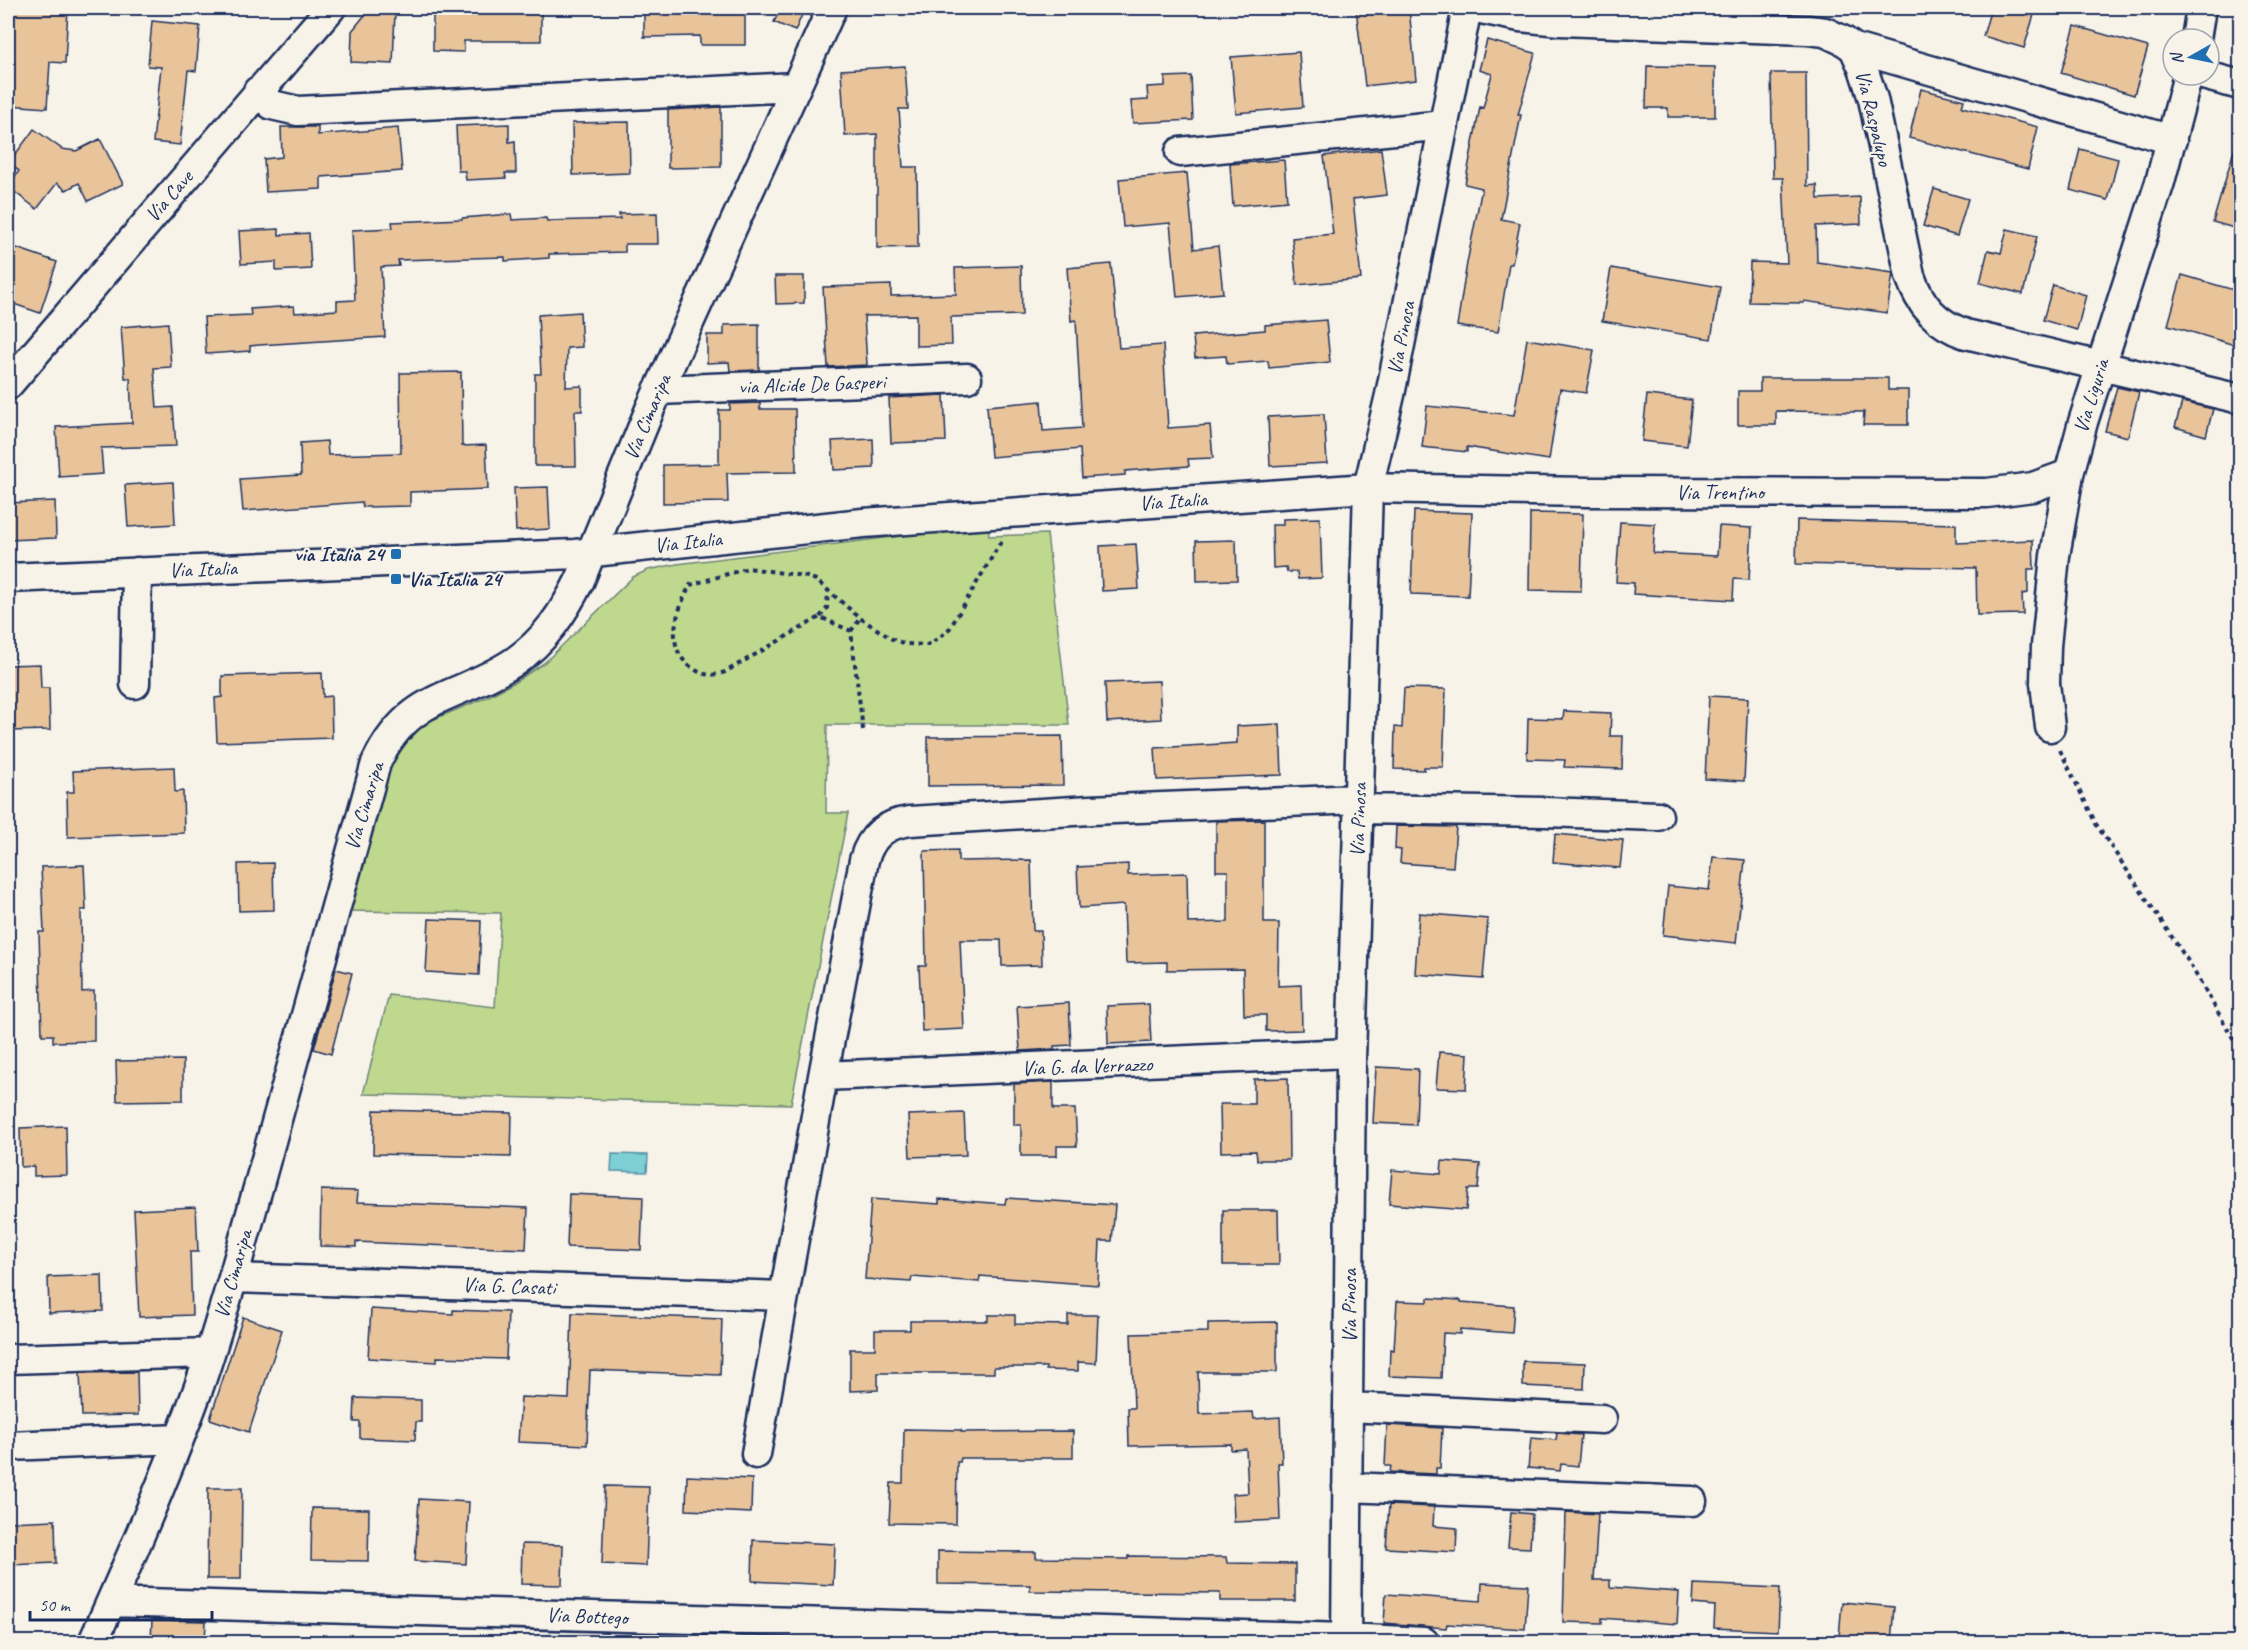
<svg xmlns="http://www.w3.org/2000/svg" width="2248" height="1650" font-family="Caveat,sans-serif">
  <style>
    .green { fill: #bed88e; stroke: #6c8476; stroke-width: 1.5 }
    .water { fill: #7ecfd5; stroke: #568fa5; stroke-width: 1.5 }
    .building { fill: #e9c49a; stroke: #1b2f5e; stroke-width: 1.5 }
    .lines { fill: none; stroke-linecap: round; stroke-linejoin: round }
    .street-casing { stroke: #1b2f5e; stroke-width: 33 }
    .path { stroke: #1b2f5e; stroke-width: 4; stroke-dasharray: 4.5 4.5; stroke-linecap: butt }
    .street { stroke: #f7f3e8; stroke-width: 28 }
    .poi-dot { fill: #1f6fb2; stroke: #f7f3e8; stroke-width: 2 }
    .labels { text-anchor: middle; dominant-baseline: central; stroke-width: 4.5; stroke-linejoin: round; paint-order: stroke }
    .street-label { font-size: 21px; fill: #1b2f5e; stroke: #f7f3e8 }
    .poi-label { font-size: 21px; font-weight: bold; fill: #1b2f5e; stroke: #f7f3e8; text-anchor: end }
  </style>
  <rect width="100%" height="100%" fill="#f7f3e8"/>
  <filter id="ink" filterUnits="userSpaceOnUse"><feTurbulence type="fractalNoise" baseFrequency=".0167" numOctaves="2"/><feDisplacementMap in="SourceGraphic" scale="12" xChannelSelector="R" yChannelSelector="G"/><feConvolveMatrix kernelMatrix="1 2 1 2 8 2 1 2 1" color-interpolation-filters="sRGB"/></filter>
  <g filter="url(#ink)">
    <path class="green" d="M988,525L989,536L1047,534L1069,725H827L826,813H848L791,1104L363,1094L389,995L495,1007L501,913L343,911L384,763L422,724L485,698L515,682L544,663L633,577L648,570L677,564Z"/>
    <path class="water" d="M612,1154L648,1155L647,1172L611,1171Z"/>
    <path class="building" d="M12,8H68L65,63L50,62L47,108L8,105V57H9Z
      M433,8H541V41H464V52L433,51Z
      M644,8H745V45H700V36L644,37Z
      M781,8H805L795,31L774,22Z
      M1356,8H1409L1416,80L1365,86Z
      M1991,8H2036L2024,48L1983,36Z
      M368,11H395L393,64L351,62L352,31Z
      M152,21L200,26L196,71L188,70L180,145L153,142L161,67L148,66Z
      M2075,26L2148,47L2134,95L2061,73Z
      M1487,40L1535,53L1518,115H1521L1501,219L1520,223L1512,264H1509L1498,332L1457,326L1467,263L1482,188L1465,184L1480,107L1483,108L1492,74L1479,70Z
      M1299,52L1303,107L1236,113L1231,57Z
      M905,66L908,109H899L903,167H917L918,247L877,248V134L845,136L841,70Z
      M1647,66L1715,67V117H1668V108H1646Z
      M1771,73H1806L1807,186L1817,185L1818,199L1860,197L1861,224L1816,226L1817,262L1893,273L1887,313L1804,301V303L1749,302L1750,262L1787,263L1783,178H1773Z
      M1191,76L1193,120L1133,123L1131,101L1148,100L1147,87L1165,86V77Z
      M1921,89L1964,100L1962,107L2038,127L2028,169L1909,138Z
      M721,107V167L668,168V110Z
      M629,122L630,173L573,175L572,123Z
      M509,124V142L515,141L516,173H505L506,178L466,180L465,171H458L456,126Z
      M281,127H318V135L398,128L402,171L321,177V189L266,192L264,159L282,157Z
      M34,129L62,149L76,151L100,139L123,184L88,201L79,183L66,190L57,183L37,209L8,187L19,171L9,163Z
      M2235,147H2241V230L2213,222Z
      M1381,149L1387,195L1353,199L1361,279L1297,285L1292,238L1333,234L1324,156Z
      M2080,149L2118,159L2108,200L2070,190Z
      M1284,160L1287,201L1233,206L1230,164Z
      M1187,173L1194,249L1218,246L1223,293L1177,297L1170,223L1123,227L1119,179Z
      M1934,189L1968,199L1957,236L1923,226Z
      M657,213L658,244H625V252L549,254V258L505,261V257L398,260L399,266L381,267L385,337L259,345L250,346V351L206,354L204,317L251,315L250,309L294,306L295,313L337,310V301L355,300L352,230L393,228L392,222L462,219V218L511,214L512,220L546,218L547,221L620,219L619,214Z
      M279,229V235L309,233L311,269L276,271V262L241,264L239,231Z
      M2007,229L2037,236L2023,294L1980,283L1988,250L2001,253Z
      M8,245L57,262L40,313L8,302Z
      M1111,264L1119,348L1163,345L1168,428L1210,425L1213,458L1188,459L1189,466L1125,471V475L1082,478L1080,449L991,457L987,406L1041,401L1043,431L1082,428L1076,320L1071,321L1067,268Z
      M1021,266L1022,315L951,317L952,345L916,346V315L864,316L867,365L828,367L823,287L891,285V296L956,294L955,268Z
      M1611,268L1720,287L1711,339L1602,321Z
      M2182,275L2241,292V347L2168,325Z
      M775,276H804V303L776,304Z
      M2053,285L2086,295L2077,330L2043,320Z
      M580,312L582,347L567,348L566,387L582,386V411H575L576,466H535V374H541L538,315Z
      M1326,320L1330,362L1269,368L1268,361L1227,364L1226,356L1195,358L1193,336L1265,330V325Z
      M168,323L171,367L154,368L157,408L173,407L176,446L101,448L103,474L59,477L56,427L132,423L130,378H125L121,327Z
      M759,324V370L730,371L729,362L707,363V335H724V325Z
      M1527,339L1594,350L1586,393L1560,389L1549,460L1467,447V452L1422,447L1427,406L1514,415Z
      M461,372L462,446L486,445L488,489L410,492V506L363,507L362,502L243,511L240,479L301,475L300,443L327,441L328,455L401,453L400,373Z
      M1760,378H1888V390H1908V425H1863L1864,412L1776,411V425H1738V391H1760Z
      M2117,387L2139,392L2128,437L2105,431Z
      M944,395L946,441L891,443L889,398Z
      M1647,395L1692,400L1687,446L1642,441Z
      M2182,402L2213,409L2206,436L2175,427Z
      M760,403V409H795L796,472L727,473L728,502L663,503V465L719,464V410H730V404Z
      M1324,414L1327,463L1270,466L1268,417Z
      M873,439L874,468L834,470L832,441Z
      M173,482L175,524L128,527L125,485Z
      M548,487L550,529L516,531L514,488Z
      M55,501L56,538L8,540V503Z
      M1414,511L1472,513L1468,596L1411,594Z
      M1530,513L1583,514L1581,591L1529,590Z
      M1320,518L1322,578L1298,579L1297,572H1287L1286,567L1273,568L1272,525H1283V519Z
      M1797,520L1956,524V543L2033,540L2034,569H2028V593L2022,594L2023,614L1977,615L1976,568L1796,564Z
      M1620,522L1655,524L1653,553L1717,556L1719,526L1752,528L1749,580L1734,579L1733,600L1633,594L1634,583L1616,582Z
      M1236,540L1237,580L1197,581L1196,541Z
      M1136,544L1139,589L1102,591L1100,546Z
      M40,664L41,688H49L50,730L8,731V665Z
      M322,673L323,697L331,696L332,738L217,742L215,698L222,697V676Z
      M1159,681L1161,719L1107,722L1105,683Z
      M1404,688L1446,689L1443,767H1424V770L1394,769L1395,727L1402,728Z
      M1709,696L1748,698L1744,781L1705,779Z
      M1564,711L1611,713L1610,736H1623L1622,769L1564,767L1565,760L1527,759L1528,718L1563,719Z
      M1280,724L1282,775L1157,780L1155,748L1237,743V726Z
      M1062,736L1063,785L928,786V737Z
      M174,767L175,792L183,791L184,833L68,837L67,792H74L73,771Z
      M1264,820V923H1279L1278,986L1301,985L1302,1030L1266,1031V1015H1244L1243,969L1167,970V962L1126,963L1124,905L1079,908L1077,867L1128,864V875L1187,873L1188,923L1228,922V871H1216V821Z
      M1396,826L1456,827L1453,867L1400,863L1401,850L1395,849Z
      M1555,834L1623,840L1620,868L1553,862Z
      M958,850V861L1031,860L1033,931H1041L1042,965L1002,966L1001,940H960L964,1029L922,1031L919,966H926L924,851Z
      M1713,857L1745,860L1736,943L1663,935L1668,886L1709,890Z
      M273,863L274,910L239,911L238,864Z
      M84,865L86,910H81L82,992L94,991V1041L53,1042V1035H42L39,932H44L41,867Z
      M1419,913L1488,919L1483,979L1415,974Z
      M429,919L481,921L479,975L426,972Z
      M336,969L352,973L331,1054L314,1049Z
      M1069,1003L1071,1045L1054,1046V1049L1020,1051L1017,1006Z
      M1149,1004L1151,1042L1108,1044L1107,1006Z
      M1439,1052L1468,1054L1466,1089L1436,1088Z
      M183,1060V1100L117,1101L116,1061Z
      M1376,1067L1418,1069L1416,1125L1373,1123Z
      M1288,1078L1289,1160H1257L1256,1151L1221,1152L1220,1104H1254V1079Z
      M1053,1082V1109H1075L1077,1146H1057V1156H1021V1125H1014V1084Z
      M374,1110L512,1113L511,1157L373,1154Z
      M964,1113L966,1155L910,1157L908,1115Z
      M66,1126L67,1175L34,1176V1166L21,1167L20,1128Z
      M1442,1161L1480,1164L1478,1189H1468L1466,1210L1389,1204L1392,1170L1441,1174Z
      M321,1190L358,1191L357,1202L528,1208L526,1249L356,1242V1247L320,1246Z
      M569,1194L643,1197L641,1250L567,1247Z
      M1006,1198L1115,1205L1112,1241H1100L1098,1285L980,1276L979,1282L912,1277L911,1282L865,1279L871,1199L939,1204V1199L1005,1204Z
      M196,1207L198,1252H190L192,1315L139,1317L134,1210Z
      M1223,1210H1278L1279,1265H1223Z
      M102,1275L103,1311L49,1313L48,1277Z
      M1428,1298L1461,1300V1302L1514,1306L1512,1333L1460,1329V1334L1443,1333L1441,1378L1389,1376L1390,1349L1394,1350L1397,1301L1428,1302Z
      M371,1309L453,1314V1310L508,1312L506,1359L437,1357V1362L368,1358Z
      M572,1313L722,1319L720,1375L590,1370L587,1445L518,1442L521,1397L569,1399Z
      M988,1315H1015V1324L1068,1325V1315H1098L1096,1363L1078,1362V1371L1046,1370V1367H994V1373H878V1390L850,1391V1349H875V1330H910V1321H988Z
      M243,1317L282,1330L249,1432L210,1419Z
      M1277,1322V1372H1198L1199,1414L1253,1412L1254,1419L1280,1417L1282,1463H1278L1280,1520L1234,1522L1233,1494L1248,1493L1246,1449L1231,1450V1444L1129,1446L1128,1408H1134L1131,1334L1208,1332V1323Z
      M1523,1361L1585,1363L1584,1389L1523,1386Z
      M137,1372L138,1415L82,1416L80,1373Z
      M355,1398L421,1400V1422H416L415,1440L360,1438V1422H354Z
      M1387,1425L1442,1428L1440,1468H1436V1474L1390,1472L1391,1466H1385Z
      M904,1429L961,1430V1432L1073,1431V1458H961L960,1462H957L956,1524L889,1523L891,1483H903Z
      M1557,1433L1581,1435L1578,1466L1561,1464L1560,1471L1528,1468L1531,1438L1556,1440Z
      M687,1476L752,1479L751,1513L686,1510Z
      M605,1486L649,1487L646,1566L602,1564Z
      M208,1488H242L241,1579H207Z
      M419,1499L469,1502L466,1564L415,1561Z
      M1389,1505L1434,1507L1433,1526L1457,1528L1456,1552L1386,1548Z
      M312,1508L369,1509L368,1561L311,1560Z
      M1511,1512L1532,1514L1530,1548L1508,1547Z
      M1566,1512L1598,1514L1594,1580H1610V1587L1679,1592L1677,1624L1602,1618V1623L1563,1622Z
      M55,1520L56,1563L8,1565V1522Z
      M753,1540L835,1544L833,1585L752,1581Z
      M522,1544L563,1545L562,1585L521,1584Z
      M938,1551L1036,1552V1558L1128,1559V1556L1226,1557L1227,1563L1295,1564V1601H1220V1593L1030,1591V1585L938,1584Z
      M1482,1583L1528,1585L1525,1629L1447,1624L1446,1628L1384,1623L1386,1594L1481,1601Z
      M1694,1584L1780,1588L1778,1631L1714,1628L1715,1606L1693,1604Z
      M1842,1602L1894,1607L1891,1642L1839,1637Z
      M152,1620L206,1621L205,1642H151Z"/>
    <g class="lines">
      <g class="street-casing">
        <path id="street" d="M1476,8L1520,17L1560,21L1808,30L1825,32L1844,41L1854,48L1863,68L1873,99L1910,276C1920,305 1936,324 1966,334L2240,399
          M2196,39L2201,8
          M1854,48L2172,140
          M2203,75L2240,85
          M258,91L272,105L298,111L796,87
          M1180,152L1444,125
          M8,385L331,8
          M658,390L967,378
          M8,578L575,554L863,523L1368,488L1588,492L1987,493L2033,487L2069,474
          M135,684L137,572
          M2050,727L2045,683L2046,646L2055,556L2069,474L2083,422L2160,182L2188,75
          M1358,809L1545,812L1658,816
          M823,1076L1351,1053
          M233,1278L784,1296
          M8,1359L210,1353
          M1348,1407L1602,1419
          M8,1446L179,1439
          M756,1454L823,1076L864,860C871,836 885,824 910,821L1090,810L1359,799
          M1347,1487L1692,1501
          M111,1602L1346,1638L1424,1642
          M93,1642C130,1560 166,1477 197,1392C211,1354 221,1316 233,1278L376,763C409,692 457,700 514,662C545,641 564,612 580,580L650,409L832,8
          M1346,1642L1351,1060L1368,488L1390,395L1467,8"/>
      </g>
      <path class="path" d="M820,617L827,608L828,591
        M851,631L860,618
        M863,730L851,631L820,617L725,672C713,676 704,676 694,669C662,649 677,611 690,585L748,568L804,576L816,580L860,618L892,639L906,644L927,645L939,638L950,628L1002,540
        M2060,750L2096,824L2188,961L2240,1050"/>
      <use href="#street" class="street"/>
    </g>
  </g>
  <g class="poi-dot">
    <rect x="390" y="548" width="12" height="12" rx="3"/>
    <rect x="390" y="573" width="12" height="12" rx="3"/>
  </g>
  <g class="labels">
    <g class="street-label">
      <text transform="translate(1874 118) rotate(76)">Via Raspalupo</text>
      <text transform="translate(169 196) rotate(-49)">Via Cave</text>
      <text transform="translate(1401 338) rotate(-79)">Via Pinosa</text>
      <text transform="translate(812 384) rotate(-2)">via Alcide De Gasperi</text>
      <text transform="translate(2091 396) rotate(-73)">Via Liguria</text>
      <text transform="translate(647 417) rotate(-67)">Via Cimaripa</text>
      <text x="1720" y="492">Via Trentino</text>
      <text transform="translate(1173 501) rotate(-4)">Via Italia</text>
      <text transform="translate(688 542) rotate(-6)">Via Italia</text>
      <text transform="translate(203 569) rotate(-2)">Via Italia</text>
      <text transform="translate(364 806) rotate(-73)">Via Cimaripa</text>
      <text transform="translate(1358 820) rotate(-88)">Via Pinosa</text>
      <text transform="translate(1087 1066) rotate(-2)">Via G. da Verrazzo</text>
      <text transform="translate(233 1274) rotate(-74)">Via Cimaripa</text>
      <text transform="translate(509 1286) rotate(2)">Via G. Casati</text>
      <text transform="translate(1349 1306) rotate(-90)">Via Pinosa</text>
      <text transform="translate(587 1616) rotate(2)">Via Bottego</text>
    </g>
    <g class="poi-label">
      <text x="384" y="554">via Italia 24</text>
      <text x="408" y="579" text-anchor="start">Via Italia 24</text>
    </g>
  </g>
  <rect width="2248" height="1650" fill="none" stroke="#f7f3e8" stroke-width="30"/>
  <rect x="15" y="15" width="2218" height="1620" fill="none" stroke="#1b2f5e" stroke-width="2" filter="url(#ink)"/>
  <g transform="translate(2191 57) rotate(261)"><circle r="28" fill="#f7f3e8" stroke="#9fa5b1" stroke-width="1.5"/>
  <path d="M0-4.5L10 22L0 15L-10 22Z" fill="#1f6fb2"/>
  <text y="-9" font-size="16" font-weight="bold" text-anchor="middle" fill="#1b2f5e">N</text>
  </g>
  <path d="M30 1611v9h182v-9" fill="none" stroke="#1b2f5e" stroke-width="3"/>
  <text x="39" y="1611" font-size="18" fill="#1b2f5e" stroke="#f7f3e8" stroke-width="4.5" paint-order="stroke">50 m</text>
</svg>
